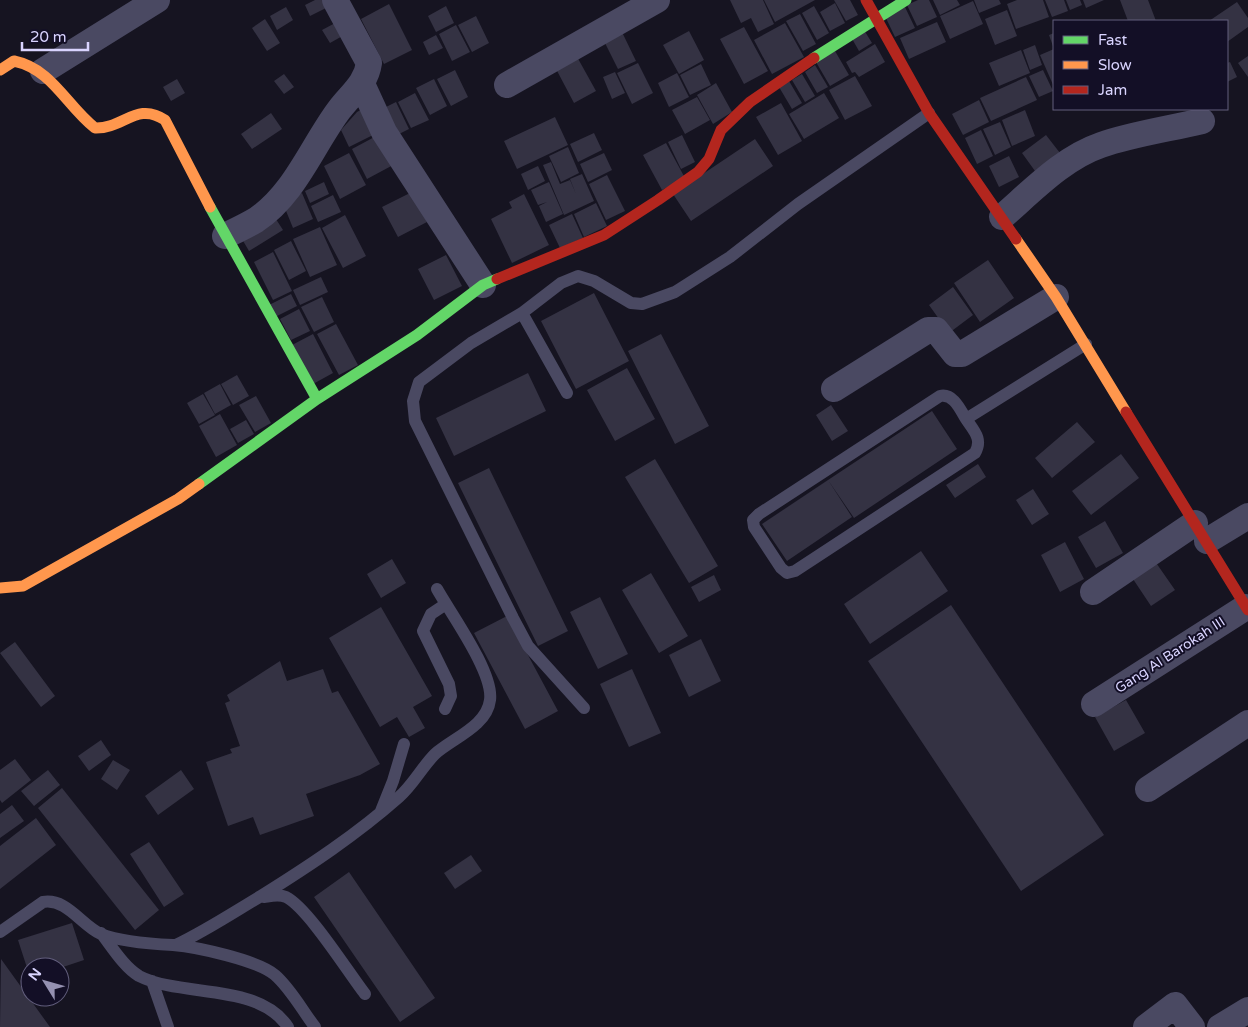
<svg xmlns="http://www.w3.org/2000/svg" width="1248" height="1027" font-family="'Varela Round',sans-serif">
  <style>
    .building { fill: #343243 }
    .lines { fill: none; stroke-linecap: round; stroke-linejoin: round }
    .lane { stroke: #4a4962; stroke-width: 12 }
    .street { stroke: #4a4962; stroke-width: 26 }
    .fast { stroke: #63d668; stroke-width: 11 }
    .slow { stroke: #ff974d; stroke-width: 11 }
    .jam { stroke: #b3261e; stroke-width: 11 }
    .labels { text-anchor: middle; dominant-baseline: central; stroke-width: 4; stroke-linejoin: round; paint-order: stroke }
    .street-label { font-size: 14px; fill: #d9d4ff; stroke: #130f26 }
  </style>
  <rect width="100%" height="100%" fill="#161421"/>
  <path class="building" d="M315,0H325L328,7L310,16L305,5Z
    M730,0H763L774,24L758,32L751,18L741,23Z
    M764,0H815L775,22Z
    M834,0H850L858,15L846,21Z
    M918,0H929L937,17L917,26L907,5Z
    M933,0H957L960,5L940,15Z
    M974,0H999L1001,4L979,13Z
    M1017,0H1043L1049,17L1016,29L1007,4Z
    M1045,0H1064L1068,11L1052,17Z
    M1066,0H1080L1082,5L1070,10Z
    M1083,0H1104L1086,8Z
    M1120,0H1148L1156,21H1128Z
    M973,1L983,24L950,39L940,16Z
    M1237,2L1248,18V27L1227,42V21H1209Z
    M835,3L845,23L830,31L820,12Z
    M389,4L412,50L384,64L361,19Z
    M446,6L454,23L436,32L428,16Z
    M814,6L829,33L817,40L802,13Z
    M286,7L293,20L277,30L270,16Z
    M905,7L915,28L895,37L885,16Z
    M1007,10L1017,36L995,45L985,19Z
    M800,14L816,44L803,51L786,21Z
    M476,16L489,43L472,52L458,25Z
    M265,19L280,43L267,51L252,28Z
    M339,21L346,34L330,43L322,30Z
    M937,22L946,42L909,59L900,38Z
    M785,23L804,57L772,74L754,40Z
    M456,25L470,52L452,61L439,34Z
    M744,27L768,71L744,84L720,39Z
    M621,30L636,61L618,69L603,39Z
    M864,30L872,43L859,51L851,37Z
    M689,31L704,60L679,74L663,45Z
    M1054,33V87L1040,55L1054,49L1049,35Z
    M436,35L443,48L429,55L423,42Z
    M875,44L885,62L859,77L855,72L852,73L846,62Z
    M1035,45L1042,65L1030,70L1023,50Z
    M1021,50L1030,73L999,86L989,63Z
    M835,51L849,75L830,86L816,62Z
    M576,55L596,91L574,103L555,67Z
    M1248,56V77L1238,63Z
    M1230,62L1237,77L1227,82V63Z
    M638,63L653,93L632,104L617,73Z
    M701,64L711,85L690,95L680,75Z
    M815,65L828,87L817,93L805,72Z
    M455,70L468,97L451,106L437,79Z
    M1043,70L1053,91L1039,97L1029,76Z
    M615,72L625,93L612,99L603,77Z
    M677,73L689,97L669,107L658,83Z
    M284,74L294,87L284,94L274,81Z
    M802,74L815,96L805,102L792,80Z
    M855,76L872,106L845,120L829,90Z
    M1026,77L1037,100L991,121L980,98Z
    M177,79L185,93L171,101L163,87Z
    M434,79L447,106L430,115L416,88Z
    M789,81L802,103L792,109L779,87Z
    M716,83L732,112L713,124L697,95Z
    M415,93L429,120L411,128L398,102Z
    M824,93L839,118L804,139L789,114Z
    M697,97L710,120L685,134L672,110Z
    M979,100L989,122L963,135L952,114Z
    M396,102L409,129L391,138L378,111Z
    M781,103L802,141L778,155L756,117Z
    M364,108L377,133L349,147L341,130L357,112Z
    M1025,110L1035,136L1012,146L1002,120Z
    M271,113L282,129L252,149L241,134Z
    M555,117L568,145L517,169L504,141Z
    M1000,122L1011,147L995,155L983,129Z
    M981,130L993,156L977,164L965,138Z
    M594,133L602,150L578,162L570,144Z
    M380,134L395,164L367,179L352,149Z
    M682,135L695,162L681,169L668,142Z
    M1046,135L1060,153L1035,171L1022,153Z
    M755,139L773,166L691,221L673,194Z
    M666,143L685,178L662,190L643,155Z
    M568,147L579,173L561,182L549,156Z
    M349,153L366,185L340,199L324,166Z
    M604,153L612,170L588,182L580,164Z
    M1009,156L1019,177L999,187L989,166Z
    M551,162L560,184L570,180L576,194L570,179L582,174L594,201L564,215L543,165Z
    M538,166L545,181L528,190L521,174Z
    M607,175L625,211L606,220L589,184Z
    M324,182L329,194L310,203L305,191Z
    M549,182L563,214L546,222L539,206L547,202L538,205L531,190Z
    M412,192L427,222L398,237L382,207Z
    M302,193L313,219L293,228L282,201Z
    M524,194L549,245L512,263L491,219L512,208L509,202Z
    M333,195L341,212L318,222L311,206Z
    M596,203L607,226L584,237L574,214Z
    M272,213L283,230L249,251L239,234Z
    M572,214L583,238L560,248L549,225Z
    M345,215L366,256L343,268L322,228Z
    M320,227L337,265L310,277L293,239Z
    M291,241L306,271L289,280L274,250Z
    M273,252L292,291L273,300L254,262Z
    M446,255L462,286L434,300L418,269Z
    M988,260L1014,298L980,322L954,283Z
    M321,277L328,292L300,305L293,290Z
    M953,287L973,315L949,333L929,305Z
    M594,293L629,361L576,389L541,321Z
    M291,294L297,306L275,317L269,305Z
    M322,297L334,322L314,332L301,307Z
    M299,309L310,331L291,340L280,319Z
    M336,324L358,365L339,375L317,334Z
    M313,334L333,373L313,384L292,345Z
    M661,334L709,426L675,444L628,351Z
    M627,368L655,419L615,441L587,390Z
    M528,373L546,411L454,456L436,418Z
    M237,375L249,396L233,405L221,384Z
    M220,384L231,405L215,414L204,393Z
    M203,394L215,415L199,424L187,403Z
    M256,396L271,423L255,432L239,405Z
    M831,405L848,431L832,441L816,415Z
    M932,411L957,449L854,518L828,480Z
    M220,414L237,445L216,457L199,426Z
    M246,420L254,434L238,443L230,429Z
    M1077,422L1095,442L1052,478L1035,458Z
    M1121,454L1139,478L1091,515L1072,491Z
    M655,459L718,566L689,583L625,477Z
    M978,464L986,477L955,498L946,485Z
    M489,468L568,631L538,646L458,483Z
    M828,480L852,517L787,561L762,524Z
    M1033,489L1049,514L1032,525L1016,500Z
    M1105,521L1123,553L1096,568L1078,537Z
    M1065,542L1084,579L1060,592L1041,555Z
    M921,551L948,591L870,644L844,604Z
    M1152,557L1175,590L1151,606L1129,573Z
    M392,559L406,583L381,598L367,574Z
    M651,573L688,636L659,653L622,590Z
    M714,575L721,590L699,602L691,587Z
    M600,597L628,654L598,669L570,612Z
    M951,605L1104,835L1021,891L868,661Z
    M381,607L432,696L413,707L425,728L409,737L397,717L380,727L329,638Z
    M507,616L558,711L525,729L474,633Z
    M701,639L721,681L689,697L669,655Z
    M15,642L55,696L41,707L0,653Z
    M280,661L287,681L323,669L332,693L338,691L380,764L360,775L306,794L314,816L260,835L253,817L228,826L206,762L232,753L230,749L240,746L225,703L230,701L227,695Z
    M632,669L661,733L629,747L600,684Z
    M1126,700L1145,733L1114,751L1095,717Z
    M101,740L111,755L89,771L78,756Z
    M15,759L31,780L2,803L0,800V770Z
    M113,760L130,770L117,790L101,779Z
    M48,770L60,785L34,806L21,791Z
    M181,770L194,789L158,815L145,796Z
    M62,788L159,910L135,930L38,808Z
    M12,805L24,821L0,838V814Z
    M36,818L56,845L0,889V846Z
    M149,842L184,894L164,907L130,854Z
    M471,855L482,871L455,889L444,873Z
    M349,872L435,998L400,1022L314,897Z
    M72,923L84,960L60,968L30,967V977L18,940Z
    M1,959L50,1027H0Z"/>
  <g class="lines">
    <path class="lane" d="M522,313L567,393
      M966,419C974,431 983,439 975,453L795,571L787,573L781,568L754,527L753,520L759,514L940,396C953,393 960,409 966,419L1086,344
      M584,708L528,646L513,618L415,421L413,401L419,382L471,343L522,313L561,283L578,276L594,281L631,303L642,304L675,292L730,257L798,204L929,113
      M445,709L451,696L449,684L423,631L431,614L446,604
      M381,811L393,781L404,744
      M264,897C271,896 279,894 286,897C308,908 348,972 365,994
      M0,932L43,902C67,898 81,925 101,934C121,942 152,944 173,945C197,947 257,960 275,975C291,989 302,1010 315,1027
      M101,933C112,947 124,967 139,976C182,998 258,982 288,1027
      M176,945C207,930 231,914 261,896C309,866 356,835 399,797C413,785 422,767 435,754C453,738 487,726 490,700C494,673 451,614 437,589
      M152,981L168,1027"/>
    <path class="street" d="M43,71L157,0
      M362,84L384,132L483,285
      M507,85L657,0
      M1002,217C1032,191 1063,158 1101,145C1133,134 1169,129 1202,121
      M225,236C235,231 246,226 256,220C295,194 312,146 339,110C351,94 366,84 369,63L335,0
      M834,389L928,330H936L955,354H962L1056,297
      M1207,541L1248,516
      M1093,592L1195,523
      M1094,704L1246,607
      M1148,789L1248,723
      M1146,1027L1175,1005L1192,1027
      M1220,1027L1248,1010"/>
    <path class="fast" d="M814,58L906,0
      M210,207L317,399
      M199,484L317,399L417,335L483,285L497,279"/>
    <path class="slow" d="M0,70L14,61C52,69 66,105 95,128C123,129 137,101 165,120L210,207
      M1016,239L1056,297L1126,412
      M0,588L23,586L178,499L199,484"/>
    <path class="jam" d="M866,0L929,113L1016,239
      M497,279L604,235L658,200L698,172L709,159L721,130L750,102L814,58
      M1126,412L1248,610"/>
  </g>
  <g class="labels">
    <g class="street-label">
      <text transform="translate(1170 655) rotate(-33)">Gang Al Barokah III</text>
    </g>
  </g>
  <rect x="1053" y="20" width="175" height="90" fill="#130f26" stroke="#625e7d"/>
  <rect x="1063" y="36" width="25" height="8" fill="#63d668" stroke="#625e7d"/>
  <text x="1098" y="45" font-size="15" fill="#d9d4ff">Fast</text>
  <rect x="1063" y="61" width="25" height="8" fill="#ff974d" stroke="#625e7d"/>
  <text x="1098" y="70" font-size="15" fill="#d9d4ff">Slow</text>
  <rect x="1063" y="86" width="25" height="8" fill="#b3261e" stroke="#625e7d"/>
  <text x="1098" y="95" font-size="15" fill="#d9d4ff">Jam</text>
  <g transform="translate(45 982) rotate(307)"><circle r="24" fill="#130f26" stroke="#625e7d"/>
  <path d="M0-4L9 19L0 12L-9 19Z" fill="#9591b1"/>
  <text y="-8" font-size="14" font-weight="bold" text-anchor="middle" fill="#d9d4ff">N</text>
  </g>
  <path d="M22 42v8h66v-8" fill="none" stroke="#d9d4ff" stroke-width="2.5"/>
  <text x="30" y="42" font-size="15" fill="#d9d4ff" stroke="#130f26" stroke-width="4" paint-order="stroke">20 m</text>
</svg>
